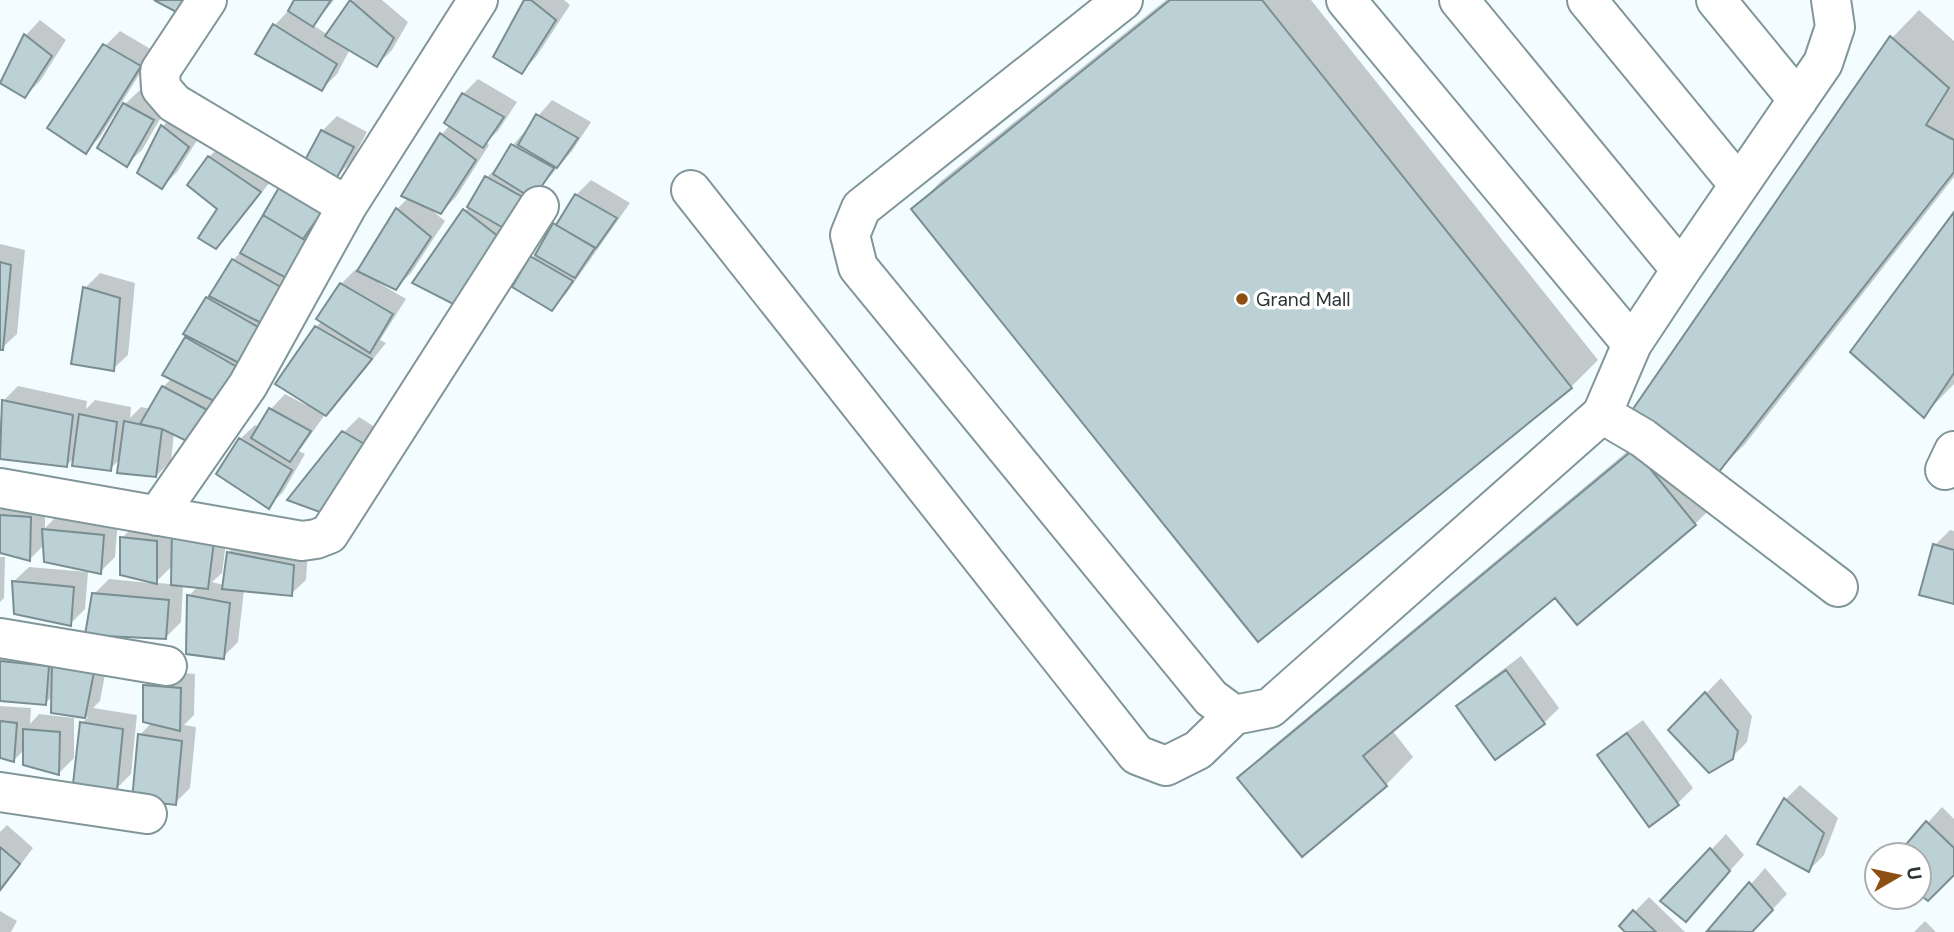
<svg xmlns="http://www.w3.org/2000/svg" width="1954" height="932" font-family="'DM Sans',sans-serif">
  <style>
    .shadow { fill: #0003; fill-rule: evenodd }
    .building { fill: #bbd1d5; stroke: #798e91; stroke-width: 2 }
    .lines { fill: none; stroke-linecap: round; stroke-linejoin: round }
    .minor-casing { stroke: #819699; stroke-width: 42 }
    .minor { stroke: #fff; stroke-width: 38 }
    .poi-dot { fill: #8c4f11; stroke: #fff; stroke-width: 2.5 }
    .labels { text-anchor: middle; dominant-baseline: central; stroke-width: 7; stroke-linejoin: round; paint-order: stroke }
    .poi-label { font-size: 19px; fill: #2c3536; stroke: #fff; text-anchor: start }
  </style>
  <rect width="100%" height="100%" fill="#f3fcfe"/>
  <path class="shadow" d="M296,0H334L313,25L328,35L353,0H382L408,22L392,50L377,65L350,49L337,74L322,89L258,54L275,25L289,10Z
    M526,0H564L570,5L536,57L521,72Z
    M1166,0H1311L1598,360L1571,387L914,209L941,181Z
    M1919,10L1954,41V177L1745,444L1718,471L1723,496L1695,524L1577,622L1555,595L1392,730L1413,757L1386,785L1302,854L1240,779L1267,751L1658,426L1892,38Z
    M40,20L66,40L40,81L25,96L2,82L26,35Z
    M120,31L154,51L100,137L85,152L105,46Z
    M478,79L517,102L498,131L486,142L489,145L456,197L441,212L429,208L445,221L411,273L396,288L381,281L379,283L406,299L380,340L386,343L341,399L324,416L299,451L305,454L283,492L268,507L240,439L255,425L260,427L271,409L285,394L306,405L316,327L323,320L319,318L341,284L356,269L359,271L397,209L409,197L404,195L442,134L450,125L463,94Z
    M140,90L168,105L142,150L127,164L125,104Z
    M552,100L591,122L572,151L534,195L473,290L415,283L471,203L487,177L503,162L513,145Z
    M177,111L203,131L177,172L162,187L139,173L163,126Z
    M337,116L367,132L351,162L336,177L306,161L322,131Z
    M224,142L275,176L231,231L216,246L219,209L209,157Z
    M591,180L630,203L566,294L551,309L532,258L541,249L576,195Z
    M283,185L337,193L227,398L174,433L171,461L156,476L121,458L110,469L75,457L67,465L0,457V423L3,401L18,386L87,401L86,409L95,400L131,407L130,418L141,407L151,409L163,387L172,378L186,338L207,298L215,290L233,260L245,248Z
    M1954,215V384L1924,415Z
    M0,244L25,250L17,334L2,348H0Z
    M100,273L135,283L128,355L113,369L85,288Z
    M359,417L386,434L290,499L344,432Z
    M10,500L45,503V528L58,515L118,520L115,557L100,572L45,544L30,559L0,551V510Z
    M229,519L222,573L212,582L224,585L228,553L243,538L308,551L306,580L291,594L244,590L238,642L223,657L189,596L198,586L183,585L181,622L166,637L94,594L109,579L150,583L122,538L137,523ZM173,565L172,584L155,583Z
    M1950,530L1954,531V602L1935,545Z
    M0,557H5L4,598L0,602Z
    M29,567L88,572L85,609L70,624L14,581Z
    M0,645L109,653L100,701L93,708L137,715L131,774L116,789L82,723L88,717L53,711V695L45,704L0,699Z
    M1521,656L1559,708L1544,723L1458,707L1473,692Z
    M160,671L195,674L194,715L184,725L196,727L190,788L175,803L140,735L152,722L145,686Z
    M1721,678L1752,716L1747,742L1732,757L1670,730Z
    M0,706L31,708L30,724L39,714L74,718V758L59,773L25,749L14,760L0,757Z
    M1643,720L1693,788L1678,803L1649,824L1599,756L1614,741Z
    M1800,785L1838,818L1824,855L1809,870L1760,843L1786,799Z
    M1942,807L1954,819V872L1919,891V855H1899Z
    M7,825L33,848L0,892V832Z
    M1726,834L1744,855L1686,920L1663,901Z
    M1765,868L1787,894L1751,932L1710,931Z
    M1649,897L1685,932H1628L1621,926Z
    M0,911L17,921L11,932H0Z
    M1925,921L1936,932H1914Z"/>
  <path class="building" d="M154,0H191L180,14Z
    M294,0H331L313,27L288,11Z
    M350,0L394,38L377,67L325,36Z
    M524,0H531L556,20L522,74L493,57Z
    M1170,0H1262L1572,388L1258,642L911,209Z
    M273,24L337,64L322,91L255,54Z
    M24,34L52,56L25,98L0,83Z
    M1890,36L1949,88L1926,125L1954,140V172L1718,473L1633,409Z
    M103,44L141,66L86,154L47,128Z
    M462,93L504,117L483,148L444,123Z
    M123,103L154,120L127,167L97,148Z
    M536,114L578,138L557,168L518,145Z
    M161,125L189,147L162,189L137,173Z
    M321,130L354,147L336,179L304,162Z
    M440,133L476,160L441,214L401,196Z
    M511,144L554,168L533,199L493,174Z
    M208,156L261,192L216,249L198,238L217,209L187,185Z
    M485,176L528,200L507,230L467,207Z
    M281,184L324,209L303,239L263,215Z
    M575,194L617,218L596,248L556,225Z
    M396,208L431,237L396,290L357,271Z
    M463,209L499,237L459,307L412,283Z
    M1954,212V373L1924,418L1850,352Z
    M263,215L316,247L292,281L240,253Z
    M553,223L595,248L575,278L535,255Z
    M530,256L573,281L552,311L512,287Z
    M232,259L291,293L269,327L209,296Z
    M0,262L11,265L3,350H0Z
    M340,283L393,314L370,353L316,319Z
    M83,287L120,298L114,371L71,364Z
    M206,297L265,331L243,365L183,334Z
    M315,326L372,359L326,416L275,384Z
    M185,337L244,371L222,405L162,375Z
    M162,386L215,414L197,446L162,429L140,424Z
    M2,400L73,415L67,467L0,459Z
    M269,408L311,431L290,462L251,438Z
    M79,414L117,422L111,471L72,466Z
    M124,421L162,429L156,477L117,473Z
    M342,431L373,449L328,515L287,500Z
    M239,438L292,470L269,509L216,474Z
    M1634,449L1696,525L1577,625L1555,598L1363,756L1387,786L1302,857L1237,778Z
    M0,515L31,517L30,561L0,553Z
    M172,526L215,533L208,589L171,585Z
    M42,529L104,535L101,574L44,562Z
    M120,537L157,541V584L120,575Z
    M1933,544L1954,550V604L1919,595Z
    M227,552L294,565L292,596L222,589Z
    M12,581L74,587L71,626L14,614Z
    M92,593L169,600L166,639L85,635Z
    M187,595L230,603L224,659L186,654Z
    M52,660L95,667L85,718L51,713Z
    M0,661L49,666L46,705L0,701Z
    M1506,670L1545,724L1495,760L1456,706Z
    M143,685L181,688L180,731L143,722Z
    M1705,692L1738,731L1733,759L1709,773L1668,730Z
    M0,721L17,723L14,762L0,758Z
    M80,722L123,729L117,791L73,784Z
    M23,729L60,732L59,775L23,765Z
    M1627,733L1679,805L1649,827L1597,755Z
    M138,734L182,741L176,805L132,800Z
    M1784,798L1824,833L1809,872L1757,844Z
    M1926,821L1954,848V875L1928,901L1919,894V855H1897Z
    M0,847L20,864L0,890Z
    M1710,848L1730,871L1686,922L1660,901Z
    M1749,882L1773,910L1752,932L1707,931Z
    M1633,910L1656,932H1625L1619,926Z"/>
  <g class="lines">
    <g class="minor-casing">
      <path id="minor" d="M207,0L160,71L161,88L174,103L347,206
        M1123,0L861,208L850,235L858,267L1211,698L1234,715L1270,708L1602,414L1632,344L1681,270L1823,63L1835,27L1831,0
        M1346,0L1632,344
        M1459,0L1681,270
        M1587,0L1739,185
        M1716,0L1798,100
        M691,190L1137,755L1166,766L1198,750L1234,715
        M1602,414L1643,438L1838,587
        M1945,470L1954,451
        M0,488L302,541L316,539L329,534L539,206
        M157,516L248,385L347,206L478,0
        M0,638L167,666
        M0,792L147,814"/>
    </g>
    <use href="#minor" class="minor"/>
  </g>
  <circle class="poi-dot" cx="1242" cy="299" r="7"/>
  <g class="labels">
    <g class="poi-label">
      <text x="1256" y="299">Grand Mall</text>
    </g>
  </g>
  <g transform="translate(1898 876) rotate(81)"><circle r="33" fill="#ffffff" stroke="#abaeaf" stroke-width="2"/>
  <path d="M0-5L12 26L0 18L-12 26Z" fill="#8c4f11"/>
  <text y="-10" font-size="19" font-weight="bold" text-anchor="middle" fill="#2c3536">U</text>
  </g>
</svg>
